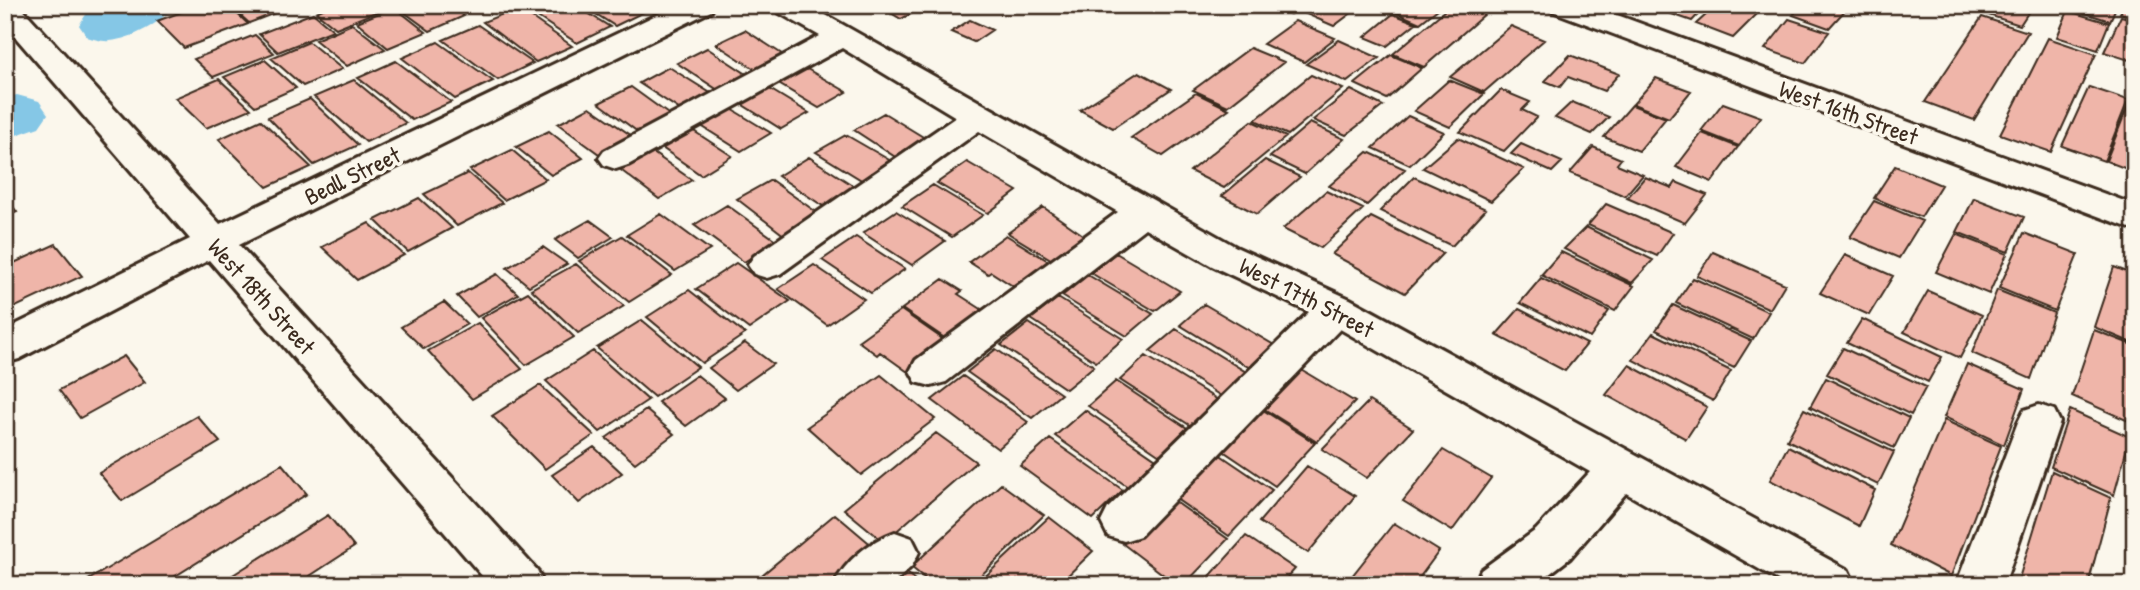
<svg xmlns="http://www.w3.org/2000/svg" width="2140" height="590" font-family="'Patrick Hand',sans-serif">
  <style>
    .green { fill: #d8e496; stroke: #8a875a; stroke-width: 2 }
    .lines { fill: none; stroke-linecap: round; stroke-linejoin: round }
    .river { fill: #85c7e6; fill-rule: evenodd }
    .building { fill: #efb5a9; stroke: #3b2a1e; stroke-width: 2 }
    .minor-casing { stroke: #3b2a1e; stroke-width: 6 }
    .minor { fill: #fbf7ec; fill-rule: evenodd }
    .labels { text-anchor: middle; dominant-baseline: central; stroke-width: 7; stroke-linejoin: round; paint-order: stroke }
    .street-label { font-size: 24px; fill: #3b2a1e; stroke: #fbf7ec }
  </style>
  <rect width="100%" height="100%" fill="#fbf7ec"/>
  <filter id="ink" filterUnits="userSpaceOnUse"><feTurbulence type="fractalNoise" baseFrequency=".0143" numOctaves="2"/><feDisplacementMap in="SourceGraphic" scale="14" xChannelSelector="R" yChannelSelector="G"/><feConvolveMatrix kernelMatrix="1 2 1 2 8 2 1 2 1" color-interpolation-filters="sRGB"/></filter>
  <g filter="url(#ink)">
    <path class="green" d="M123,5H179L102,34L89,19Z"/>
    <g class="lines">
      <path class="river" d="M103,5H174C162,23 132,39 110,41C103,42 94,39 87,37L79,25L87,13Z
        M17,95L39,101L48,114L39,127L5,139V98Z"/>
    </g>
    <path class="building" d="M200,5H228L248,24L184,48L157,21Z
      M229,5H277L283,10L249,23Z
      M332,5H393L336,28L316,12Z
      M449,5L464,16L430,31L396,6Z
      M575,5L610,27L577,43L521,6Z
      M582,5H640L648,10L615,26Z
      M878,5H928L901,19Z
      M1270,5H1304L1290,14Z
      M1314,5H1362L1334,26L1304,13Z
      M1393,5H1443L1420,23L1388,9Z
      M1451,5H1466L1486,13L1424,67L1393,54Z
      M1669,5H1707L1692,21L1663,11Z
      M1717,5H1749L1761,10L1733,38L1696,24Z
      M1802,5H1847L1849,6L1829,28L1793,15Z
      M1987,5H2033L2020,25L1982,13Z
      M2071,5H2117L2110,21L2070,8Z
      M2125,5H2135V18L2120,13Z
      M394,7L426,32L388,48L357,22Z
      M518,8L572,46L536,62L483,22Z
      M2068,11L2109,23L2098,50L2057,37Z
      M313,13L333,30L278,52L259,34Z
      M1393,14L1416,23L1387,46L1365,37Z
      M2121,16L2135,20V62L2104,52Z
      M1982,17L2028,32L1974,120L1925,102Z
      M1789,19L1829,32L1805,63L1765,49Z
      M970,20L992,30L974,42L951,32Z
      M1295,21L1335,38L1304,62L1263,44Z
      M352,24L385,49L347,66L315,40Z
      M478,25L533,63L498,80L443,40Z
      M1511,26L1544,40L1484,92L1450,77Z
      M745,30L785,56L756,70L716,44Z
      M255,35L274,53L213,77L194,59Z
      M2048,38L2096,54L2051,152L2000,134Z
      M1339,40L1379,58L1347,82L1306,64Z
      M309,42L342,69L303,86L271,58Z
      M438,42L493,81L455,99L402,58Z
      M707,48L748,75L718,90L677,63Z
      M1250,48L1284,62L1228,106L1193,90Z
      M1391,55L1422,68L1387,99L1355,84Z
      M1570,55L1619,74L1604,91L1568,77L1560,87L1545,81Z
      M265,60L296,88L255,106L224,77Z
      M396,61L451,102L412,120L358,78Z
      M800,65L847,92L819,108L772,80Z
      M669,67L712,94L682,111L639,83Z
      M1139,72L1171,89L1113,128L1080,110Z
      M1311,75L1343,89L1288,135L1255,120Z
      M1656,78L1691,91L1669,118L1633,104Z
      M219,79L251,109L206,128L175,98Z
      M354,80L406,123L366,142L314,97Z
      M1449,80L1484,94L1450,127L1414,111Z
      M763,85L809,113L781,129L735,100Z
      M631,87L671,116L638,132L599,103Z
      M2089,87L2128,100L2104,161L2062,146Z
      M1351,90L1383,106L1346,135L1313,120Z
      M1501,90L1530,102L1522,110L1537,117L1504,151L1460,132Z
      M1196,93L1229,109L1163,156L1131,138Z
      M310,99L358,145L314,165L268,117Z
      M2130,101L2135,102V172L2106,161Z
      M1572,102L1609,117L1592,134L1555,118Z
      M1723,103L1761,117L1739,146L1701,131Z
      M725,105L771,133L741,151L695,122Z
      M1632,105L1666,118L1639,151L1604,137Z
      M590,107L632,136L599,154L558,124Z
      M884,113L933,143L903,162L854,130Z
      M1408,116L1444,132L1410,165L1373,148Z
      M261,120L311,167L267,187L219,139Z
      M1252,121L1286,137L1224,188L1190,171Z
      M1310,123L1344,139L1305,174L1270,157Z
      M686,126L732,156L701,175L655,143Z
      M549,131L583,158L551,175L516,147Z
      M1702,133L1738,147L1712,182L1676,167Z
      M846,135L898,165L868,184L816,152Z
      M1458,138L1524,169L1491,201L1423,168Z
      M1521,144L1562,162L1552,172L1511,154Z
      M1593,147L1621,159L1617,164L1643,175L1625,196L1570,173Z
      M646,148L692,180L659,199L614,165Z
      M512,150L546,179L504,200L470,170Z
      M1368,152L1405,169L1367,205L1329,186Z
      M809,157L860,190L829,210L778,176Z
      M1265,160L1300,177L1257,214L1222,196Z
      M967,162L1017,191L988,213L937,183Z
      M1895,166L1941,185L1921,217L1874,198Z
      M468,173L502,203L457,226L424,194Z
      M1414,177L1486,209L1452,246L1380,211Z
      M1645,177L1672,188L1676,182L1707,195L1685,223L1627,198Z
      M771,180L819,214L785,236L737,199Z
      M933,185L983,215L952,237L902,206Z
      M1326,191L1363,209L1321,248L1283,229Z
      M5,196L17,212L5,217Z
      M419,198L452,228L408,252L375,220Z
      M1974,198L2024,217L2008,252L1957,232Z
      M1874,201L1922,221L1899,258L1850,237Z
      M1606,204L1673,233L1657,256L1588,225Z
      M727,205L777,241L744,262L694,225Z
      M1043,207L1086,237L1054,261L1008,233Z
      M896,211L945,241L912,265L863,233Z
      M661,214L710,250L675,271L627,235Z
      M1371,217L1443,253L1405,293L1332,254Z
      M590,220L613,237L578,258L555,240Z
      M369,223L404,255L357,280L322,247Z
      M1586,227L1653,260L1632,283L1564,249Z
      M2024,233L2078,254L2055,311L1999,288Z
      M1956,234L2007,254L1989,294L1936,272Z
      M1006,235L1053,264L1019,290L991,272L988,274L969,262Z
      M622,236L672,275L629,302L579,261Z
      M856,237L905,269L871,293L822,260Z
      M56,244L82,276L5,312V267Z
      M543,247L567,264L529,286L507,268Z
      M1561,252L1634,286L1615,311L1541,275Z
      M1713,252L1785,284L1770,309L1697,276Z
      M1116,253L1180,291L1155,311L1091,273Z
      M1845,255L1893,276L1869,315L1820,293Z
      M736,263L790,301L749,329L696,289Z
      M576,264L624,306L578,333L531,289Z
      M814,265L864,299L827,325L778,289Z
      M2114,267L2135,275V344L2094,327Z
      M497,274L518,294L477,317L457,296Z
      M1088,275L1153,314L1127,336L1062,296Z
      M1541,278L1609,311L1590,338L1520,303Z
      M1693,278L1769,312L1753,339L1676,303Z
      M943,279L962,291L958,294L986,312L949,341L902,309Z
      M689,290L745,334L702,363L647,317Z
      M1997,290L2054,313L2031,379L1972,353Z
      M1928,291L1982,315L1960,358L1904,332Z
      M528,292L574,337L526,365L481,318Z
      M1058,298L1123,339L1096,362L1031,319Z
      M444,302L467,324L424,349L401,327Z
      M1204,304L1274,345L1250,368L1180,325Z
      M1673,305L1751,341L1734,368L1656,330Z
      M1519,309L1587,344L1565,371L1496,335Z
      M901,310L947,342L908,372L880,352L877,355L858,341Z
      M1862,319L1942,357L1928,382L1847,343Z
      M642,320L698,367L654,397L597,348Z
      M478,323L522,369L472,399L428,351Z
      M1029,323L1094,366L1066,389L1001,345Z
      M1176,329L1246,372L1221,396L1150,351Z
      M2094,330L2135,346L2133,423L2072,396Z
      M1653,333L1731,371L1713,401L1633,360Z
      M745,343L773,364L736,390L709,368Z
      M1843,348L1926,387L1911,415L1827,374Z
      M996,349L1061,394L1032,418L967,372Z
      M593,351L648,400L600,432L546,381Z
      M124,356L145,382L80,418L59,390Z
      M1146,356L1218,400L1191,426L1120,380Z
      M1967,364L2024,389L2004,445L1944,417Z
      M1629,365L1707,407L1686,439L1606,395Z
      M1300,369L1355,402L1317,442L1261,407Z
      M697,375L725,398L686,426L658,402Z
      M881,375L935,419L861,475L807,427Z
      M963,376L1028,422L998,449L932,400Z
      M1826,378L1909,418L1894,448L1810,407Z
      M1116,381L1187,428L1160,455L1088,406Z
      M540,385L594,435L545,469L492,416Z
      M1369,401L1413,429L1367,478L1322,449Z
      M1260,408L1315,443L1275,486L1219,448Z
      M1804,409L1894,452L1878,485L1787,440Z
      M646,410L674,434L635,463L606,438Z
      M1085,410L1156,459L1128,487L1055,436Z
      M2070,410L2130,437L2114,495L2051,467Z
      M197,416L220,442L122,501L99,473Z
      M1944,420L2001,446L1951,576L1891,545Z
      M936,433L976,462L884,542L844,509Z
      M1050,439L1123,490L1093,519L1020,466Z
      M1788,446L1875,490L1859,526L1770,480Z
      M594,447L622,473L579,503L552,475Z
      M1443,450L1491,478L1452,531L1403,501Z
      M1216,452L1272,490L1229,536L1172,496Z
      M282,464L307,494L161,585H80Z
      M1307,466L1355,496L1308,553L1259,522Z
      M2052,471L2111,498L2088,585H2017Z
      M1001,484L1044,515L971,585H933L911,567Z
      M1170,498L1228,539L1184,585H1177L1123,544Z
      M835,514L874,547L831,585H750Z
      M328,515L354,547L296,585H217Z
      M1049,517L1093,551L1058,585H976Z
      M1394,523L1439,551L1414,585H1354L1348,581Z
      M1246,536L1295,569L1281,585H1202Z
      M905,571L920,585H889Z"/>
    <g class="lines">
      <g class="minor-casing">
        <path id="minor" d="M5,5H19L220,224L677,5H715L711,11L239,245L537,570L544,585H490L209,260L19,359L5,363V330L190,239L5,25Z
          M772,5H808L1238,248L1350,299L1848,570L1855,585H1787L1626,493L1570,558L1535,585H1474L1481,570L1536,530L1590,472L1340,329L1140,536L1124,541L1108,536L1101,522L1108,508L1309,312L1212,266L1145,228L946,382L931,386L916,382L910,371L916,360L1118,212L979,131L780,274L767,278L754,274L748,265L754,256L956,117L842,48L628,165L616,169L604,165L599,158L604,151L820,36L776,11Z
          M1548,5H1590L2135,205V230L1552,11Z
          M2039,405L2054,410L2060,422L2004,585H1956L2018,422L2024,410Z
          M895,532L912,538L919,552L912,566L892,585H834C845,561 870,541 895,532Z"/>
      </g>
      <use href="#minor" class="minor"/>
    </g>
  </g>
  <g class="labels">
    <g class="street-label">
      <text transform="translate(1849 112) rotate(20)">West 16th Street</text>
      <text transform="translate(352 175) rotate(-26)">Beall Street</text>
      <text transform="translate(262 296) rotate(48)">West 18th Street</text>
      <text transform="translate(1307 297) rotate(27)">West 17th Street</text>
    </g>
  </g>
  <rect width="2140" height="590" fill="none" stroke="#fbf7ec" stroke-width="28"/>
  <rect x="14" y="14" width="2112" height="562" fill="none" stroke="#3b2a1e" stroke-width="2.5" filter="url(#ink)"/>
</svg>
